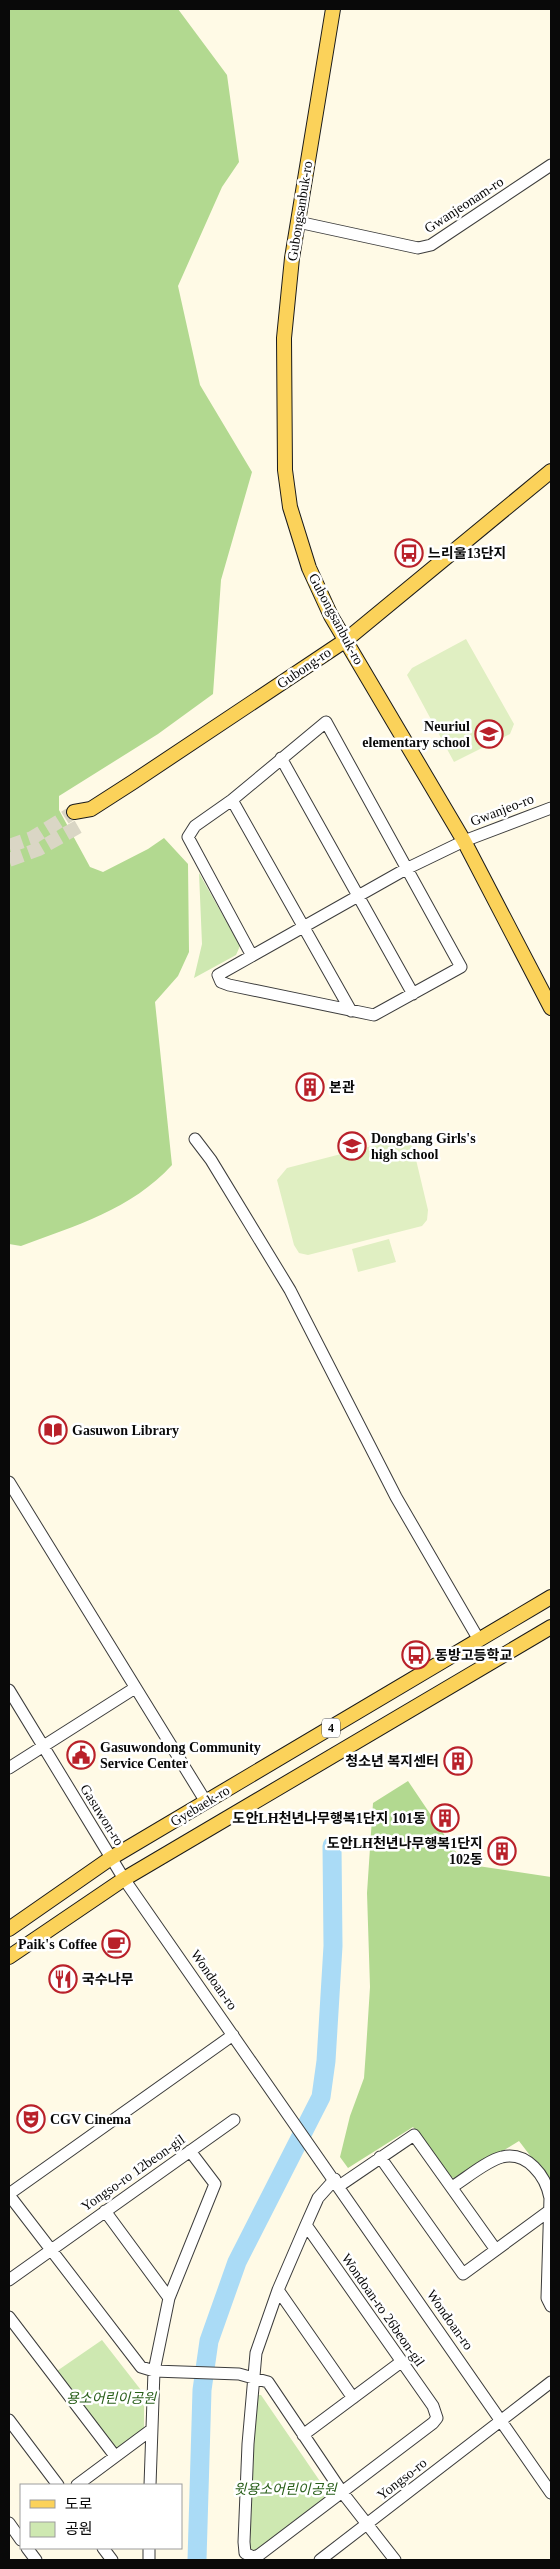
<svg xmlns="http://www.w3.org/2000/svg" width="560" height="2569" font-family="'Times New Roman','Noto Sans KR',serif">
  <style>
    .green { fill: #cee8b1 }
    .forest { fill: #b2d990 }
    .pitch { fill: #e0efc2 }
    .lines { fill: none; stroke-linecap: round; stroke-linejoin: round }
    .river { stroke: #aadbf6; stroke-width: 19 }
    .major-tunnel { stroke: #dad6c5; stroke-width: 14; stroke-dasharray: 14 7; stroke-linecap: butt }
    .minor-casing { stroke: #3c3c3c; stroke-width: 13 }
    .major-casing { stroke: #1a1a1a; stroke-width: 16 }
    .minor { stroke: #fff; stroke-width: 11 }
    .major { stroke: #fbd25a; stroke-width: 14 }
    .labels { text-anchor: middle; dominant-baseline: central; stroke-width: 5; stroke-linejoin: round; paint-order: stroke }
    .shield { fill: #fff; stroke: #535353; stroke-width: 1 }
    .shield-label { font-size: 12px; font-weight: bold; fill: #090909 }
    .street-label { font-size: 14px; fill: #090909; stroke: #fff }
    .poi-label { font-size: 14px; font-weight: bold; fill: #090909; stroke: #fff; text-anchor: start }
    .park-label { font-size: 14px; font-style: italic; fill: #2a601b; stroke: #fff }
  </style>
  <rect width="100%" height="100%" fill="#fffae6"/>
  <path class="green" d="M199,873L240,946L236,955L194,978L202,944Z
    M102,2340L144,2394V2428L117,2451L54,2373Z
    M256,2395H261L328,2493L325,2500L254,2551L250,2548Z"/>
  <path class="forest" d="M9,9H178L227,75L239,162L222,187L178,286L200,385L252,472L221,580L213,694L158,734L59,796V810L90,867L103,872L148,849L164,838L188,864L189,952L178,976L155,1002L172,1165C132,1209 75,1226 21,1246L9,1244Z
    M408,1781L464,1864L551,1877V2183L519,2141L457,2179L451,2177L413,2127L348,2168L340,2157L350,2116L364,2078L366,2050L370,1987L367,1893L373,1803Z"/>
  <path class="pitch" d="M466,639L514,724L510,734L454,762L407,675L412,668Z
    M399,1139L407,1141L413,1147L428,1210L427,1220L422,1226L308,1255L299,1253L294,1245L277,1180L287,1168Z
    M389,1239L396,1262L358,1272L352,1249Z"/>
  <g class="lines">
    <path class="river" d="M197,2560L202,2390L209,2341L237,2262L321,2097L326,2061L333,1946L332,1846"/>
    <path class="major-tunnel" d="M9,846L32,838L74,812
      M9,860L39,849L83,824"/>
    <g class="minor-casing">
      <path id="minor" d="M298,222L418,248L431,245L551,165
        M281,758L413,994
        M232,800L351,1011
        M252,956L188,837L195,826L232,800L326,722L461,967L374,1015L229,985L221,982L218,975L406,869L464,841L551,808
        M195,1139L211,1160L290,1290L396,1497L479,1640
        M9,1482L206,1802
        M9,1690L124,1879L551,2493
        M9,1768L135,1688
        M380,2157L463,2274L549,2211
        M339,2186L414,2135L496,2250
        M452,2187C465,2179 488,2160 502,2157C527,2151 546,2176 550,2198L547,2298L551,2306
        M9,2194L233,2035
        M9,2195L141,2367L154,2371L239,2374L268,2382L342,2492L395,2560
        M105,2211L169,2298
        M306,2225L433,2406L437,2418L433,2423L259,2555L253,2557L245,2553L244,2542L248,2444L256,2353L278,2290L306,2225L318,2198L335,2179
        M9,2280L234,2120
        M278,2290L353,2398
        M9,2317L115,2456
        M9,2420L58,2485
        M303,2435L401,2362
        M77,2485L151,2430
        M150,2485L154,2371L169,2298L215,2184L190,2151
        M9,2523L21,2540
        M27,2548L36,2560
        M103,2548L112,2560
        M149,2560V2548
        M320,2560L551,2382"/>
    </g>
    <g class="major-casing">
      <path id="major" d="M333,9L292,258L284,338L285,470L290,507L309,568L331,616L464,841L551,1008
        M74,812L91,809L133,782L346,640L551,471
        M9,1929L111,1858L551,1597
        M9,1957L124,1879L551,1627"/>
    </g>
    <use href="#minor" class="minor"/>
    <use href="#major" class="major"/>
  </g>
  <defs>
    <g id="bus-ring" transform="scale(1.4375)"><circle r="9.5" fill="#fff" stroke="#b9212a" stroke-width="1.5"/><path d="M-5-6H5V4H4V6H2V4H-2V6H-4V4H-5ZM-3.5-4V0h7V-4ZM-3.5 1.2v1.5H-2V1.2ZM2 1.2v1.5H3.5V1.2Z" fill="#b9212a"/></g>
    <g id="school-ring" transform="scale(1.4375)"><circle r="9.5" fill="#fff" stroke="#b9212a" stroke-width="1.5"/><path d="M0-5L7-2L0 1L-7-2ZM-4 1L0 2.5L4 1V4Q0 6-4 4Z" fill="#b9212a"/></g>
    <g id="building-ring" transform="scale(1.4375)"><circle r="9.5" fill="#fff" stroke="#b9212a" stroke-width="1.5"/><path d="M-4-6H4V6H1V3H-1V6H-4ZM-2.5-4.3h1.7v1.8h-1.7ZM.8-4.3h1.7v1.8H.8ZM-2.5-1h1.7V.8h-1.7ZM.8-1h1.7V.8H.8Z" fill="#b9212a"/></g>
    <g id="library-ring" transform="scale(1.4375)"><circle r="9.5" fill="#fff" stroke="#b9212a" stroke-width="1.5"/><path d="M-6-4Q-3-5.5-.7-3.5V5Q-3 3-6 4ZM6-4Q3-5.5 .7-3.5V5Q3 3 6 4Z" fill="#b9212a"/></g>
    <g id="civic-ring" transform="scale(1.4375)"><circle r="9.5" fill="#fff" stroke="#b9212a" stroke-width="1.5"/><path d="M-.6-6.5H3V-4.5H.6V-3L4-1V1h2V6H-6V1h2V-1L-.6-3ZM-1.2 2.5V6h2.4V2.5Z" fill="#b9212a"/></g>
    <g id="cafe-ring" transform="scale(1.4375)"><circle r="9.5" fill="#fff" stroke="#b9212a" stroke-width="1.5"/><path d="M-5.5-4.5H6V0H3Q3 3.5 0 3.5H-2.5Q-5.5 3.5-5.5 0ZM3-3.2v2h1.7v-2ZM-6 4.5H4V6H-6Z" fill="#b9212a"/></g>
    <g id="restaurant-ring" transform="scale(1.4375)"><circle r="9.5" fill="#fff" stroke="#b9212a" stroke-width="1.5"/><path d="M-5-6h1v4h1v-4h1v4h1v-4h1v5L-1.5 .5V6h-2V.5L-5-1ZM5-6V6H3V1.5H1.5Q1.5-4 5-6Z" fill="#b9212a"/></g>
    <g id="theatre-ring" transform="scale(1.4375)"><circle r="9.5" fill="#fff" stroke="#b9212a" stroke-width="1.5"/><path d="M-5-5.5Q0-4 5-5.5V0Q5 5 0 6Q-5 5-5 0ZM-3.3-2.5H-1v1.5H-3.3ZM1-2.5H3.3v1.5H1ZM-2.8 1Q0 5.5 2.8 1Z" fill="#b9212a"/></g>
  </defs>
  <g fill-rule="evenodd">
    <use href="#bus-ring" x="409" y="553"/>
    <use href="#school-ring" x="489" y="734"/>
    <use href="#building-ring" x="310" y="1087"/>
    <use href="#school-ring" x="352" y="1146"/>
    <use href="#library-ring" x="53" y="1430"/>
    <use href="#bus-ring" x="416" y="1655"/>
    <use href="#civic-ring" x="81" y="1755"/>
    <use href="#building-ring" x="458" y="1761"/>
    <use href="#building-ring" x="445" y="1818"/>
    <use href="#building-ring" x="502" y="1851"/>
    <use href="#cafe-ring" x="116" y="1944"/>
    <use href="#restaurant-ring" x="63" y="1979"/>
    <use href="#theatre-ring" x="31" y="2119"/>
  </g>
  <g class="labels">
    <rect class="shield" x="322" y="1718.5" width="18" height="19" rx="4"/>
    <g class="shield-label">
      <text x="331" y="1728">4</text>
    </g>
    <g class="street-label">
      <text transform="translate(464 205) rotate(-33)">Gwanjeonam-ro</text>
      <text transform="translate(300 211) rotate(-81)">Gubongsanbuk-ro</text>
      <text transform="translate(336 619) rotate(62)">Gubongsanbuk-ro</text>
      <text transform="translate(304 668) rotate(-34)">Gubong-ro</text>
      <text transform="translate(502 810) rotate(-21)">Gwanjeo-ro</text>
      <text transform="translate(200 1806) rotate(-31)">Gyebaek-ro</text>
      <text transform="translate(102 1815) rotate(58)">Gasuwon-ro</text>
      <text transform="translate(214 1980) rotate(55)">Wondoan-ro</text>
      <text transform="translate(133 2173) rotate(-35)">Yongso-ro 12beon-gil</text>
      <text transform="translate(383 2310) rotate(55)">Wondoan-ro 26beon-gil</text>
      <text transform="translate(450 2320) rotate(55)">Wondoan-ro</text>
      <text transform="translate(402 2479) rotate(-38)">Yongso-ro</text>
    </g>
    <g class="poi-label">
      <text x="428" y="553">느리울13단지</text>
      <text x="470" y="726" text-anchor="end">Neuriul<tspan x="470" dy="16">elementary school</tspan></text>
      <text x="329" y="1087">본관</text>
      <text x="371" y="1138">Dongbang Girls's<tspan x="371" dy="16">high school</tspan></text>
      <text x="72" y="1430">Gasuwon Library</text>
      <text x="435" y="1655">동방고등학교</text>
      <text x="100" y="1747">Gasuwondong Community<tspan x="100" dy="16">Service Center</tspan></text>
      <text x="439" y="1761" text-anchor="end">청소년 복지센터</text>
      <text x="426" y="1818" text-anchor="end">도안LH천년나무행복1단지 101동</text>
      <text x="483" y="1843" text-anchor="end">도안LH천년나무행복1단지<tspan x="483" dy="16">102동</tspan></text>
      <text x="97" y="1944" text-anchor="end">Paik's Coffee</text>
      <text x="82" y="1979">국수나무</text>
      <text x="50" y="2119">CGV Cinema</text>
    </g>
    <g class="park-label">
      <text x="111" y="2398">용소어린이공원</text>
      <text x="285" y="2489">윗용소어린이공원</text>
    </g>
  </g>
  <rect width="560" height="2569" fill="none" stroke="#090909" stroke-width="20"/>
  <rect x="20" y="2484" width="162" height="65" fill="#ffffff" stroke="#9d9d9d"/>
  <rect x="30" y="2500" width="25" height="8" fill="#fbd25a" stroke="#9d9d9d"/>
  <text x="65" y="2509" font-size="15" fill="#090909">도로</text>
  <rect x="30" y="2522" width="25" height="15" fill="#cee8b1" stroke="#9d9d9d"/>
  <text x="65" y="2534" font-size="15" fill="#090909">공원</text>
</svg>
